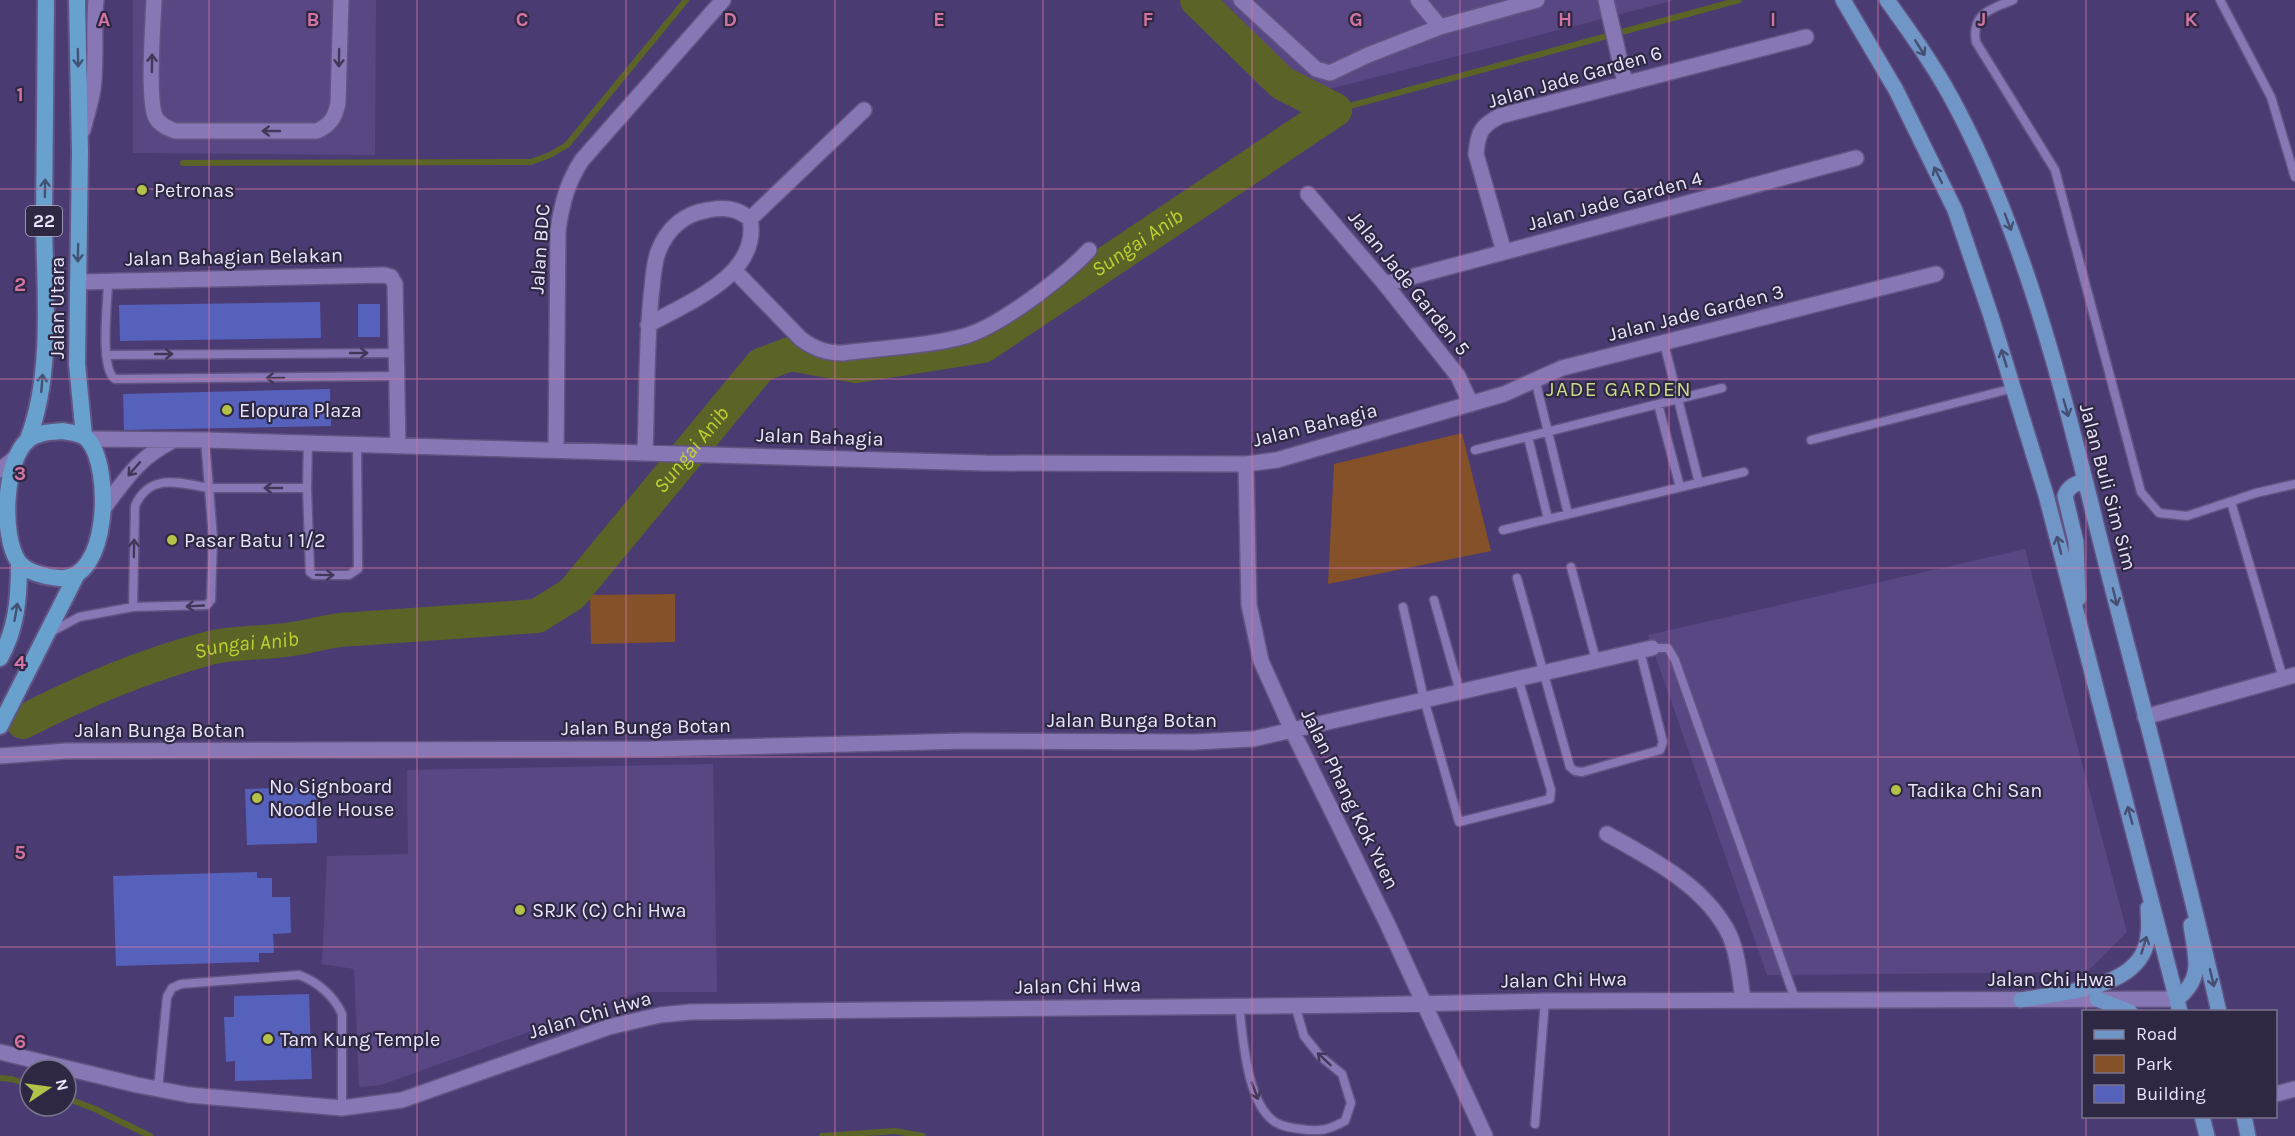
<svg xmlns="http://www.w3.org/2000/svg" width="2295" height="1136" font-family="Karla,sans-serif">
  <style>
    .built { fill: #584783 }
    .green { fill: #855129 }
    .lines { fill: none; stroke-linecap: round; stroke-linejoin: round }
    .stream { stroke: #5c6326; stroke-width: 6 }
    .river { stroke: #5c6326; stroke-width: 34 }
    .building { fill: #5661bb }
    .service-casing { stroke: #625482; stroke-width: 11 }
    .minor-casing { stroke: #625482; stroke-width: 18 }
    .primary-casing { stroke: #625482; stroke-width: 18 }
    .trunk-casing { stroke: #625482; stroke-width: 20 }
    .service { stroke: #8777b4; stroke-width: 8 }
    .minor { stroke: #8777b4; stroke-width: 15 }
    .primary { stroke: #7096c7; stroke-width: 15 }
    .trunk { stroke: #68a0ce; stroke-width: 16 }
    .oneway { stroke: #464e71 }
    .oneway2 { stroke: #435273 }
    .oneway3 { stroke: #413859 }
    .grid { fill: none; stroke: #d474a5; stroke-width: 1.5; stroke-opacity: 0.55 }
    .poi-dot { fill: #b4c24a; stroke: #2f2842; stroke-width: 2 }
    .labels { text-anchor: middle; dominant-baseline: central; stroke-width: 4.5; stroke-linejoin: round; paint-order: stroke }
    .shield { fill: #2f2842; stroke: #b2acc6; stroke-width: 1.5 }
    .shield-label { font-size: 18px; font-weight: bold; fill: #eae4ff }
    .street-label { font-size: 20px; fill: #eae4ff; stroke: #2f2842 }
    .poi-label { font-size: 20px; fill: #eae4ff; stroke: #2f2842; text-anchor: start }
    .water-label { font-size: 21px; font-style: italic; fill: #c0d033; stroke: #2f2842 }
    .neighbourhood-label { font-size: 21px; letter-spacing: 1.5px; fill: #cdd98c; stroke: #2f2842 }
    .grid-label { font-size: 20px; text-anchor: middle; font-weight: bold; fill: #d474a5; stroke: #2f2842; stroke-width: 4.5; stroke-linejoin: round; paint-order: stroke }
  </style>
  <rect width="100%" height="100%" fill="#4b3b73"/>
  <path class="built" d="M133,0H376L375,155L133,153Z
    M1212,0H1675L1322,91L1287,76Z
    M2025,549L2127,932L2087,972L1767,975L1648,635Z
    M713,764L717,992H640L381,1085L359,1087L354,969L322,964L327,856L408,854L407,770Z"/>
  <path class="green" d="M1462,433L1491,551L1328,584L1334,464Z
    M675,594V642L591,644L590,595Z"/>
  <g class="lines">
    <path class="stream" d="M1335,110L1739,0
      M183,163L531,162L550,155L567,145L686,0
      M0,1078L12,1079L30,1085
      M66,1098L95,1109L150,1136
      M822,1136L895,1131L923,1136"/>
    <g class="river">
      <path d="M1197,0L1282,83L1335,110"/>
      <path id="s1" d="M23,722C81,692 143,666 206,649C233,641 264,644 292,639C316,636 329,629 355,629L537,616L572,594L761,365L790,354L856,366L983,346L1335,110"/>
    </g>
  </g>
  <path class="building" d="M320,302L321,338L120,341L119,305Z
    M358,304H380V337H358Z
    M330,389L331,426L124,430L123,394Z
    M316,787L317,843L247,845L245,789Z
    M257,872V878H272V897H290L291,933L273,934L274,953H259V962L116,966L113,876Z
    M309,994L312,1079L235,1081V1061L226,1062L224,1017H234V996Z"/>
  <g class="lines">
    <g class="service-casing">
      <path id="service" d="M2013,0C1991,9 1971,13 1976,42L2055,170L2141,492L2159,513L2187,516L2256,493L2295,484
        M2220,0L2271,97L2295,177
        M108,281C108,301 99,368 115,379L397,376
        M1664,343L1699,483
        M106,355L396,353
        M1535,379L1568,514
        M1658,404L1680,487
        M1528,437L1548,519
        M1811,440L2014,388
        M1475,450L1722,388
        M307,488L310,572L314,575H349L358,569L357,444
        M2231,502L2283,678
        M1503,530L1744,472
        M1571,567L1596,660
        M1517,578L1570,767L1575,771L1582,772L1660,750L1663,742L1640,651
        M1434,600L1460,692
        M133,607L135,506C150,472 180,483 209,488L205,440
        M1403,607L1424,699L1459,822L1550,799L1551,790L1518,678
        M51,632L79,617L133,607L207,605L211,600L213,538L209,488H307L308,443
        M1652,648H1668L1675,660L1795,999
        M1239,1005C1243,1036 1246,1103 1275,1122C1283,1127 1292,1128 1301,1129C1320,1132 1328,1130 1345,1121L1351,1103L1342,1074L1320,1056L1304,1036L1295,1005
        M158,1089L167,997L172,988L181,984L299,975C318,982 334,996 342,1014V1108
        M1535,1124L1545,1001"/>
    </g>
    <g class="minor-casing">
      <path id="minor" d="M154,0C153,23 147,102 156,118C160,125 168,128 175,131H317C330,125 335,118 338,103L341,0
        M1241,0L1316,69L1330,73L1368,55L1440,27L1537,0
        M1418,0L1440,27
        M1606,0L1625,83
        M83,130C86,117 91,103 93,89C97,60 93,30 96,0
        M1308,194L1385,284L1458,376L1471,404
        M750,219L864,110
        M1504,252L1476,154C1478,132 1481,126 1500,116L1806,37
        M735,271L801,339C815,349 826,353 843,353C880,348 930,346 965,336C1000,326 1064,277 1089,250
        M78,282L384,275L391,277L395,284L398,446
        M1385,284L1856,158
        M88,439L205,440L985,463L1246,464L1277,460L1504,394L1562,368L1936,274
        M556,450L558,230C562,203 567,183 582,160L723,0
        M645,453C647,401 646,349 651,297C653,282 653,266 658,252C667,229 683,214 708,210C724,207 737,208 750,219C761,275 688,302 648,325
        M1246,464L1249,605L1261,661L1292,730L1387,923L1485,1136
        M0,470L16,457
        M103,509C126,479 137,459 172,441
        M2145,717L2295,675
        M0,756L66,751L652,749L965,741L1194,742L1253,739L1652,648
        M1607,834C1652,859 1707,887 1730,936C1738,955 1740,979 1743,1000
        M0,1052L137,1085L189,1095L342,1108L402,1100L609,1027L660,1015L690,1012L1357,1005L1545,1001L2177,999
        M2276,1094L2295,1089"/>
    </g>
    <g class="primary-casing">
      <path id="primary" d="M1843,0L1896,90L1955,210L1991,316L2046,495L2180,1012
        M1887,0C1910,32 1933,64 1952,99C2033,249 2069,419 2111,583C2148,726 2186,868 2219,1012
        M2078,599L2076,542L2065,496C2068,486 2076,484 2085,480
        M2097,999L2130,1012
        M2177,999C2205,977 2195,956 2191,925
        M2021,1000C2058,993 2122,990 2142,955C2150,941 2149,923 2148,908
        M2202,1116L2207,1136
        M2244,1116L2248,1136"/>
    </g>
    <g class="trunk-casing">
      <path id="trunk" d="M77,0L80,153L77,364L84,436
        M63,431C71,433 82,433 88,440C112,466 110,583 59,578C46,577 25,572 18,561C1,536 4,460 28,440C37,432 52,432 63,431Z
        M28,439C53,375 45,292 44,223C44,149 46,74 46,0
        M0,658C17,628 19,597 19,563
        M0,726L76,576"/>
    </g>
    <use href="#service" class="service"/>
    <use href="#minor" class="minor"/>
    <use href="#primary" class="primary"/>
    <use href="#trunk" class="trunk"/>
  </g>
  <defs><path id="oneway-shaft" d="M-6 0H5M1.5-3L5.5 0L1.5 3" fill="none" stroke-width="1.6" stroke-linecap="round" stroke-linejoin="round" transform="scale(1.5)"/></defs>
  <g class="oneway">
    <use href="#oneway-shaft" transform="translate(1920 48) rotate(58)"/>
    <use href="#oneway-shaft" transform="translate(1938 175) rotate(-116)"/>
    <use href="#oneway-shaft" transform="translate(2008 222) rotate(69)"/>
    <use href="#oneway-shaft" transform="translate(2004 358) rotate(-107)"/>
    <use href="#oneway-shaft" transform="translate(2066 408) rotate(74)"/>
    <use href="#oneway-shaft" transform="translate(2059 545) rotate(-104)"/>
    <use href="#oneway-shaft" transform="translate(2115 597) rotate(76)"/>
    <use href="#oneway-shaft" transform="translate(2130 815) rotate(-105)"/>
    <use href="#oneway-shaft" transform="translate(2144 945) rotate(-73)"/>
    <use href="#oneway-shaft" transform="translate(2212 978) rotate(77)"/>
  </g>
  <g class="oneway2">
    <use href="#oneway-shaft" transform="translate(78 58) rotate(89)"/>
    <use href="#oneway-shaft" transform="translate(45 188) rotate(-89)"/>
    <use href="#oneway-shaft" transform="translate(78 253) rotate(91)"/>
    <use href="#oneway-shaft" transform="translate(42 383) rotate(-85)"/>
    <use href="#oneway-shaft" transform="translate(16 612) rotate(-80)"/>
  </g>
  <g class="oneway3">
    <use href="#oneway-shaft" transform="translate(339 58) rotate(91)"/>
    <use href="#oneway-shaft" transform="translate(152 63) rotate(-89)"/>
    <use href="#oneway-shaft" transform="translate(271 131) rotate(-180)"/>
    <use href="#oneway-shaft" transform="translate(359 353)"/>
    <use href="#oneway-shaft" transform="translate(164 354)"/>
    <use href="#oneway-shaft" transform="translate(275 378) rotate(179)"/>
    <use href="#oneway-shaft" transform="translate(134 469) rotate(131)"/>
    <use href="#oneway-shaft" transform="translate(273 488) rotate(180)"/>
    <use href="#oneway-shaft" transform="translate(134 548) rotate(-89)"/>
    <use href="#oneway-shaft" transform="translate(325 575) rotate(1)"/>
    <use href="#oneway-shaft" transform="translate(195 606) rotate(177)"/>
    <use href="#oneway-shaft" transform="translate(1324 1059) rotate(-137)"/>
    <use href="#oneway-shaft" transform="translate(1255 1091) rotate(69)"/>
  </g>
  <path class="grid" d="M209,0V1136M417,0V1136M626,0V1136M835,0V1136M1043,0V1136M1252,0V1136M1460,0V1136M1669,0V1136M1878,0V1136M2086,0V1012M0,189H2295M0,379H2295M0,568H2295M0,757H2295M0,947H2295M2086,1116V1136"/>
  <g class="poi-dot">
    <circle cx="142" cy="190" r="6"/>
    <circle cx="227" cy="410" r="6"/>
    <circle cx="172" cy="540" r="6"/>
    <circle cx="1896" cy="790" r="6"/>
    <circle cx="257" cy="798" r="6"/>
    <circle cx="520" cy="910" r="6"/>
    <circle cx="268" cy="1039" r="6"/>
  </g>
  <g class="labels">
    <rect class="shield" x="26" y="206" width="36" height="30" rx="4.5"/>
    <g class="shield-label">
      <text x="44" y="221">22</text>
    </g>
    <g class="street-label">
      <text transform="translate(1575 77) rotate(-16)">Jalan Jade Garden 6</text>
      <text transform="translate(1615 201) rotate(-15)">Jalan Jade Garden 4</text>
      <text transform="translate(540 249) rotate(-86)">Jalan BDC</text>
      <text transform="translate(234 257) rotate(-1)">Jalan Bahagian Belakan</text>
      <text transform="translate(1409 283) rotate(51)">Jalan Jade Garden 5</text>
      <text transform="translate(57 308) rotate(-90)">Jalan Utara</text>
      <text transform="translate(1696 313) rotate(-14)">Jalan Jade Garden 3</text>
      <text transform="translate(1315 425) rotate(-14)">Jalan Bahagia</text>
      <text transform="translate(820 437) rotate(2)">Jalan Bahagia</text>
      <text transform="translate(2108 487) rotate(75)">Jalan Buli Sim Sim</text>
      <text x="1132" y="720">Jalan Bunga Botan</text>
      <text transform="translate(646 727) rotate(-1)">Jalan Bunga Botan</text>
      <text x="160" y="730">Jalan Bunga Botan</text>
      <text transform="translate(1350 799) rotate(64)">Jalan Phang Kok Yuen</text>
      <text x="2051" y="979">Jalan Chi Hwa</text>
      <text transform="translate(1564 980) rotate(-1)">Jalan Chi Hwa</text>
      <text transform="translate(1078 986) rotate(-1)">Jalan Chi Hwa</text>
      <text transform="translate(590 1015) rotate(-16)">Jalan Chi Hwa</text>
    </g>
    <g class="poi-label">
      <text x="154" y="190">Petronas</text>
      <text x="239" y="410">Elopura Plaza</text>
      <text x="184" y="540">Pasar Batu 1 1/2</text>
      <text x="269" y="786">No Signboard<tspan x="269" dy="23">Noodle House</tspan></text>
      <text x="1908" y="790">Tadika Chi San</text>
      <text x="532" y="910">SRJK (C) Chi Hwa</text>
      <text x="280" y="1039">Tam Kung Temple</text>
    </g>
    <g class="water-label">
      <text stroke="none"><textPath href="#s1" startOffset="1281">Sungai Anib</textPath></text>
      <text stroke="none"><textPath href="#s1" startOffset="759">Sungai Anib</textPath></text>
      <text stroke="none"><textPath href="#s1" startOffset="238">Sungai Anib</textPath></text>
    </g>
    <g class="neighbourhood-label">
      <text x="1619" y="389">JADE GARDEN</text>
    </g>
  </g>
  <g class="grid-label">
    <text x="104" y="26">A</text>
    <text x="313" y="26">B</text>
    <text x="522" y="26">C</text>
    <text x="730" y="26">D</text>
    <text x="939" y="26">E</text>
    <text x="1148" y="26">F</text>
    <text x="1356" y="26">G</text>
    <text x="1565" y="26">H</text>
    <text x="1773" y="26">I</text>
    <text x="1982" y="26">J</text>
    <text x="2191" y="26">K</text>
    <text x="20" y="101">1</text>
    <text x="20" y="291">2</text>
    <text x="20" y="480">3</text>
    <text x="20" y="669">4</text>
    <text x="20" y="859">5</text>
    <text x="20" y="1048">6</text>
  </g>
  <rect x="2082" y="1010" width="195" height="108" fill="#2f2842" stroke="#7a738e" stroke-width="1.5"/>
  <rect x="2094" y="1030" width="30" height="9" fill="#7096c7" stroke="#7a738e" stroke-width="1.5"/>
  <text x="2136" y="1040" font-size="18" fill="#eae4ff">Road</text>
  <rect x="2094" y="1055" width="30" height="18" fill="#855129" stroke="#7a738e" stroke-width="1.5"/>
  <text x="2136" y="1070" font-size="18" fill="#eae4ff">Park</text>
  <rect x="2094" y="1085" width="30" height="18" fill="#5661bb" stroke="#7a738e" stroke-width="1.5"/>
  <text x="2136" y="1100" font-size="18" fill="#eae4ff">Building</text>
  <g transform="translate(48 1088) rotate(77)"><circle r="28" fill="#2f2842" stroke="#7a738e" stroke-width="1.5"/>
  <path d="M0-4.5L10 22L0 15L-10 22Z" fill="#b4c24a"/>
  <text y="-9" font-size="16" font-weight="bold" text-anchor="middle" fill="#eae4ff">N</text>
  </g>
</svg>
